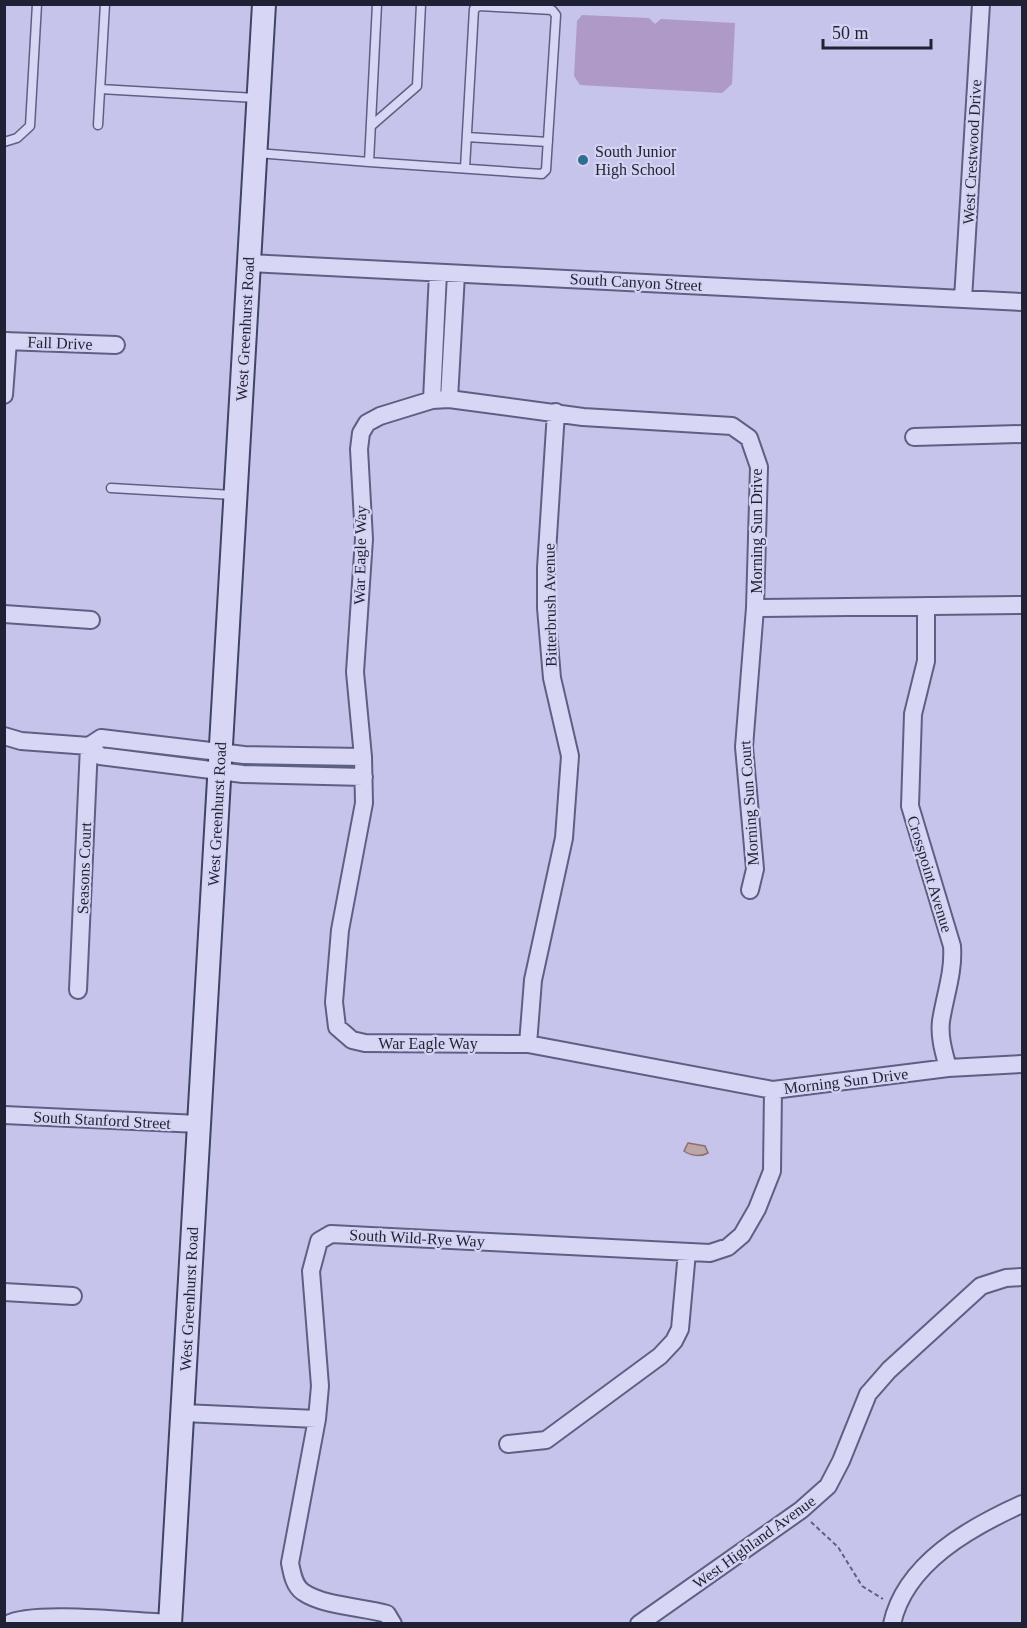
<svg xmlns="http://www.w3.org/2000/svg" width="1027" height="1628" font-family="Georgia,serif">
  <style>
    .green { fill: #ae99c7 }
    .water { fill: #bda7a5; stroke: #8b706d; stroke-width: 1.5 }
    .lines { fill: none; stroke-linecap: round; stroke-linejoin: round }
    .service-casing { stroke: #5c6183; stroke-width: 11 }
    .minor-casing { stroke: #5c6183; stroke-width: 20 }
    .secondary-casing { stroke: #3f4565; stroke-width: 26 }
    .path { stroke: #5c6183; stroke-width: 2; stroke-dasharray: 4.5 3; stroke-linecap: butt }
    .service { stroke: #d8d6f5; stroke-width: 8 }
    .minor { stroke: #d8d6f5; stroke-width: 16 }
    .secondary { stroke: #d8d6f5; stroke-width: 22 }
    .poi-dot { fill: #316d8c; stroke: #d5d3f2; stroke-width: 2 }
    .labels { text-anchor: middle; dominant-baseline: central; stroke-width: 4.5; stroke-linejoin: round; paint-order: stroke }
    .poi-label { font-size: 16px; fill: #1f2234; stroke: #d5d3f2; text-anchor: start }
    .street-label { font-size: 16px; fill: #1f2234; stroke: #d5d3f2 }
  </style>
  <rect width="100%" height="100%" fill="#c6c4ea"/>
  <path class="green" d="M582,15L649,18L655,24L661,19L735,23L732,84L722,93L580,85L574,76L577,21Z"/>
  <path class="water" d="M688,1143L705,1146L708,1153C701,1157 691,1156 684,1151Z"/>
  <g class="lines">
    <g class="service-casing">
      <path id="service" d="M100,89L258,98
        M98,125L105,4
        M371,126L417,86L421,4
        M467,137L548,142
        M4,142L17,138L30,126L37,4
        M257,153L369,162L377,4
        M369,162L542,174L546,170L556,15L552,10L479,6L474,9L465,168
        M111,488L233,495"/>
    </g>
    <g class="minor-casing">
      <path id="minor" d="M249,263L1022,302
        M963,299L981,4
        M4,341L116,345
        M4,395L8,341
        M449,399L456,274
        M432,400L438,273
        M914,437L1022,434
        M926,606V661L913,714L910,806L952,946C954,972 945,995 941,1021C939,1037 944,1053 948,1068
        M4,614L91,620
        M4,736L21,741L89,746L100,756L243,774L364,777
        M89,746L101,738L244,755L363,757
        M750,890L755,869L744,747L755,608
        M78,990L89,746
        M528,1044L533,980L564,838L570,756L552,678L546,608V568L556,412
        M773,1090L528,1044L365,1043L352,1040L337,1027L334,1002L340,930L364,803L363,757L355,672L364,539L359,449L361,433L367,423L380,416L432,400L449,399L583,417L732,426L749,438L759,467L755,608L1022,605
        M4,1115L199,1124
        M4,1292L73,1296
        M183,1413L317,1419L320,1386L311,1271L319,1241L331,1234L710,1253L728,1247L742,1235L757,1209L772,1171L773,1090L948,1068L1022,1064
        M317,1419L290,1563C292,1573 294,1586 303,1592C323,1606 363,1607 387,1614L393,1624
        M508,1444L546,1440L660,1356L674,1341L680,1329L687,1252
        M8,1624C33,1610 137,1622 170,1623
        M639,1624L801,1510L828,1486L841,1461L868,1394L889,1370L981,1286L1006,1278L1022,1277
        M892,1624C905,1563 971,1527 1022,1504"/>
    </g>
    <g class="secondary-casing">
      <path id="secondary" d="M170,1624L264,4"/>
    </g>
    <path class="path" d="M811,1522L838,1547L862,1586L883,1599"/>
    <use href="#service" class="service"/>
    <use href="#minor" class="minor"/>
    <use href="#secondary" class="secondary"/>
  </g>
  <circle class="poi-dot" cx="583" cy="160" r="6"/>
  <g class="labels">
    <g class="poi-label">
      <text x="595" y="151">South Junior<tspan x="595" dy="18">High School</tspan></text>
    </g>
    <g class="street-label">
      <text transform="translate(972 152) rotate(-87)">West Crestwood Drive</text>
      <text transform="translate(636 282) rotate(3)">South Canyon Street</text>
      <text transform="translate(245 329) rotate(-87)">West Greenhurst Road</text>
      <text transform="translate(60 343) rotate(2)">Fall Drive</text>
      <text transform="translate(756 531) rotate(-90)">Morning Sun Drive</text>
      <text transform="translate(360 555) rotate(-89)">War Eagle Way</text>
      <text transform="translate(550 605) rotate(-91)">Bitterbrush Avenue</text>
      <text transform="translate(749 803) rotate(-94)">Morning Sun Court</text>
      <text transform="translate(217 814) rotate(-87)">West Greenhurst Road</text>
      <text transform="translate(84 868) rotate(-88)">Seasons Court</text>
      <text transform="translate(930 874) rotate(73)">Crosspoint Avenue</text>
      <text x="428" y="1043">War Eagle Way</text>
      <text transform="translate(846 1081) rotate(-7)">Morning Sun Drive</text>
      <text transform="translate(102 1120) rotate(3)">South Stanford Street</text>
      <text transform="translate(417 1238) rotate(3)">South Wild-Rye Way</text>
      <text transform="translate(189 1299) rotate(-87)">West Greenhurst Road</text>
      <text transform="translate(754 1542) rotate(-36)">West Highland Avenue</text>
    </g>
  </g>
  <rect width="1027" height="1628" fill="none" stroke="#1f2234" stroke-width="12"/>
  <path d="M823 39v9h108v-9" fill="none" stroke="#1f2234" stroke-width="3"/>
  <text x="832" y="39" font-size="18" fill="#1f2234" stroke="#d5d3f2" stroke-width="4.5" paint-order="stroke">50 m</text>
</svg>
